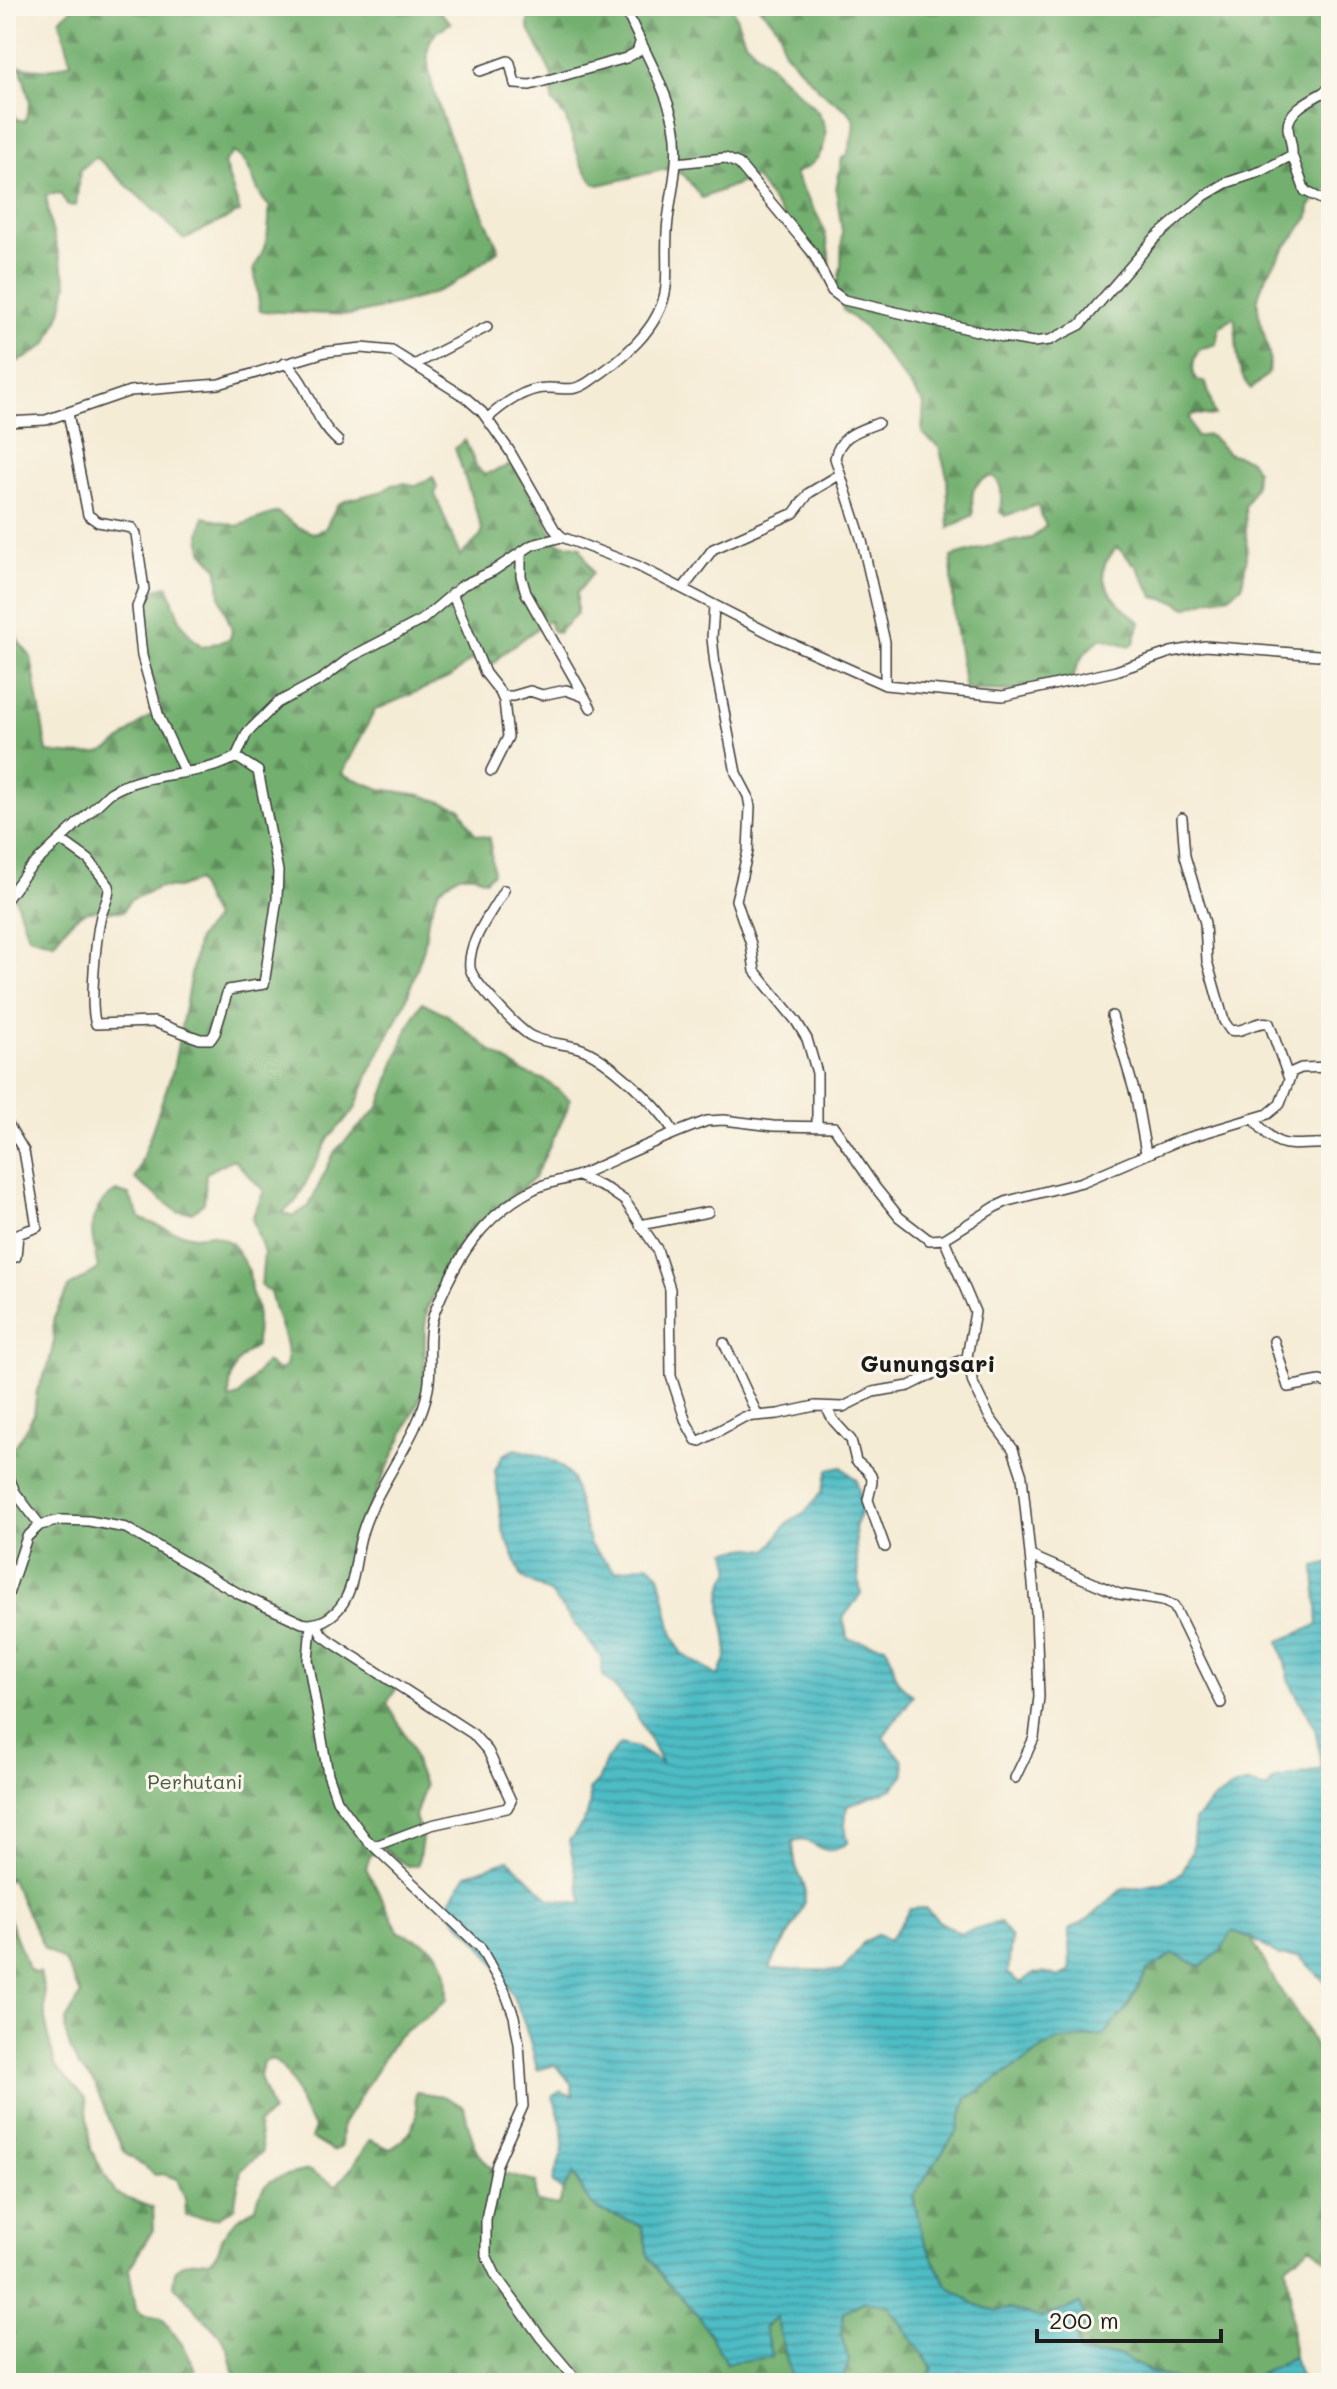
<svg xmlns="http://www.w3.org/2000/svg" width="1337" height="2389" font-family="Mali,sans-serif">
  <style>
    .forest { fill: url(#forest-firs); stroke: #486646; stroke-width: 2 }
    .water { fill: url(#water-rules); stroke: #356c70; stroke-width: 2 }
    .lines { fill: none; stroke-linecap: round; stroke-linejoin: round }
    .minor-casing { stroke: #3d3b38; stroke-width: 12 }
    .minor { stroke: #fff; stroke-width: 9 }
    .labels { text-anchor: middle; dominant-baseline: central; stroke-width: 6; stroke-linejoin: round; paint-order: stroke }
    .park-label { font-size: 20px; fill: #445a40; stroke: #fbf7ec }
    .quarter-label { font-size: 24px; font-weight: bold; fill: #1c1c1c; stroke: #fbf7ec }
  </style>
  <defs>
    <pattern id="forest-firs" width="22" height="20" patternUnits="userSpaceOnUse" patternTransform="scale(2)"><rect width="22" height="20" fill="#73b070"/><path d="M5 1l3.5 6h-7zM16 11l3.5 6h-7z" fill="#5e8e5b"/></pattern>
    <pattern id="water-rules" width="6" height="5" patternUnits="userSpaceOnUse" patternTransform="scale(2)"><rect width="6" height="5" fill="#4ebcc5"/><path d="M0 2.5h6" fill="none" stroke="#40989f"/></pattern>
  </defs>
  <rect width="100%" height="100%" fill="#fbf7ec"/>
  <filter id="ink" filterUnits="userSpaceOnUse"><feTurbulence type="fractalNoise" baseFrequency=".0125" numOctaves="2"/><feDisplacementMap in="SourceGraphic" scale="16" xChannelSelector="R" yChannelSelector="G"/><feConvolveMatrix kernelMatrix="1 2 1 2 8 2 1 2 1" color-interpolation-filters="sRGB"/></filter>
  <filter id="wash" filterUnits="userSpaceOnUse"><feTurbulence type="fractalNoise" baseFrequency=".006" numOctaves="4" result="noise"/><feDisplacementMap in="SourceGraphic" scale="32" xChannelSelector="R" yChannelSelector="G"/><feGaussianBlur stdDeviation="1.8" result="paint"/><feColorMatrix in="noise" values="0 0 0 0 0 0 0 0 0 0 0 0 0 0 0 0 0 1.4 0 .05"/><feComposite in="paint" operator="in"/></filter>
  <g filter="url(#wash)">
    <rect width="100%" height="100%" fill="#f5ecd6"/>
    <path class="forest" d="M70,6H434L451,23C442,28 433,33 429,44C417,81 482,209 499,250L452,285L426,296L382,308L351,315L260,311L254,268C267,248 270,230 269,206C250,188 256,165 233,152L224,163L240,212L184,239C174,233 170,224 162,217C140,198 118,177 96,157L80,170L76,206L67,205L60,193L46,195L50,223L67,284L61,312L48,343L26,358L6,365V90L16,119L25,121L30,101L20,66C39,71 54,70 71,62L60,19L70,11Z
      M529,6H732L745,41L818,112C834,136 823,163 795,173C800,188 808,199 816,213C828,234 831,256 829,281L755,177L702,198L684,175L667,169L599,185L594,183L581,164L566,119L552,101V75L528,27Z
      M758,6H1331V187L1310,205L1309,217C1294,237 1259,277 1258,301C1256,325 1275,350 1268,374L1251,389C1235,375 1237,341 1235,320L1232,318L1219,328L1216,344L1200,349C1193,357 1191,370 1196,380L1206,383L1215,416L1194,414L1189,417L1196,437L1207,435L1212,437L1228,453L1250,460L1256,470L1255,487L1245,506L1247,556L1242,586L1229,596L1212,599L1186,608L1176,602L1154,597L1137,567L1117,547C1113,552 1108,558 1105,564C1096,586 1125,610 1140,622L1134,643L1129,646L1102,638C1086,649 1077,661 1073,679L1026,691L965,690L954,619L951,557L997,544L1032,538L1046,526L1037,505L1005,516L1000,512C1001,500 1005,484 992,476C970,482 971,495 973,515L949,528L947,476L939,447L922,433L924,404L866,329L843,310L837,285L841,267L842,231L836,190L842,158L847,155C864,103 847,117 819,89C807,77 796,63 784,51C780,44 783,39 780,32C775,21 765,14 758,6Z
      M465,440L476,466L484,475L513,464L558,543L580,547L593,573L577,593V613L558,633L552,630L549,620L501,655L495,663L471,660L451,677L375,710L342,774L380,789L421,795L460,808L475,834L490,838L493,873L485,880L474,875H459L439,889L428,919L424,948L405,1003L369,1073L355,1109L329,1138L297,1200L283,1213L293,1216L309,1206L335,1151L379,1107L406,1032L422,1002L446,1014L493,1052L525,1073L545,1080L570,1099L565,1115L534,1178L462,1237L428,1307L425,1326L424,1389L352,1545L338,1603L313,1622L318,1638L396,1689L387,1703L411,1745L417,1769L425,1786L415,1816L422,1838L418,1865L407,1866L381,1847L370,1856L366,1868L399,1932C441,1948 447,1954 447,1999L433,2012L397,2037L342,2125L341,2147L333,2151L311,2138L315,2128C295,2106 299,2078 272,2059L263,2062L260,2077L272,2112L258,2124L262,2152L241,2169L234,2208L217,2218L186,2216L185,2199L177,2179L163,2174L155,2175L123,2151L93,2081L78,2066L70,2048L65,2031L66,2020L81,1995L65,1962L44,1948L10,1877L6,1882V1448L16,1445L34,1414L37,1390L48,1367L54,1342L53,1320L68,1288L98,1269C92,1235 83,1212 116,1191L129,1195L141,1219L172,1231L194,1236L211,1234L232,1243L249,1271L251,1291L257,1309L256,1346C235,1358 229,1376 229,1399L239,1396L266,1362L278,1371L286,1366C291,1343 274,1315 270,1291L261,1286L264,1253L252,1218L264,1191L233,1159L206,1173L204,1203L192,1212H178L135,1179L173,1070L198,938L214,919L197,881L177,888L159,887L129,901L123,912C83,907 78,910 54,943L28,936L6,871V610L19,642L31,657L47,752C66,754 93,759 111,748C129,736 141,718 162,710C149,672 138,629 151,590L168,586C176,610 181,632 203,647L230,639L232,630L220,597L218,569L202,551L200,533L204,517L237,526L277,512L298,527L313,533L325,529L337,505L347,500L383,491L392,485L405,483L416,486L433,477L437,487L435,494L460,556L481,536L482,529L455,448Z
      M6,1912L28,1967L33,1973L40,1972L45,1997V2019L55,2065L86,2099L91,2150L116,2194L153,2208L154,2228L129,2269L136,2309L141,2314L162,2318L184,2347L195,2370L186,2383H6Z
      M1232,1930L1251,1938L1279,1988L1305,2026L1331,2083V2264L1311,2246L1286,2266L1290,2293L1293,2357L1243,2383H1187L1149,2371L1120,2355L1095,2356L1079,2353V2304L1041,2318L1009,2309L998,2311L977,2306L947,2285L923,2239L913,2196L957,2131L967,2099L1055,2041L1087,2037L1128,2006L1147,1971L1174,1953L1220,1952Z
      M416,2092L443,2096L464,2107C469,2129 475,2161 499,2172C510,2176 524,2179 536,2182V2202L559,2206L563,2191L573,2173C580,2185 587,2204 600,2210C616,2217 628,2217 643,2228L648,2255L665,2280L700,2317L726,2363L776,2317L793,2383H236L228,2349L221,2337L174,2285C170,2262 192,2260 210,2261C219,2253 218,2250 222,2239C228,2224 243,2215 256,2207C262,2175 282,2176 309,2170L336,2186L349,2171L370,2140L390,2149C401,2144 412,2131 416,2119C418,2111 414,2100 416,2092Z
      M865,2301L888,2305L933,2369L922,2383H841L849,2361L841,2335L843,2312Z"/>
    <path class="water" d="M516,1449C537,1454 561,1460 572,1479L590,1545L615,1571L648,1564L659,1573L672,1632L681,1653L718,1676C721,1671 724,1664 726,1658C732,1629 708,1604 731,1570L727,1551L751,1548L768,1550L788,1522L805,1512L822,1492L828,1470L842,1467L856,1480L863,1507L855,1525L857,1564L861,1594L843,1618L848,1639L885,1646C900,1666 886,1677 913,1695C905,1711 892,1721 883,1738L903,1760L904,1775L892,1789L847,1806L845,1825L848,1842C831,1857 820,1849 803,1839L793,1841C794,1849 794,1859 796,1866C798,1874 804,1881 805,1890C807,1918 779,1941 770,1969L842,1971L863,1943L878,1934L889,1941L910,1909L925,1908L940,1922L960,1933L1000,1922L1011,1939L1008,1973L1021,1983C1035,1970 1042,1970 1058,1977L1070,1972L1069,1930L1089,1918L1121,1890L1163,1883L1181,1874L1192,1852L1195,1820L1212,1801L1233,1787L1250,1783L1266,1790L1274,1780L1322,1769L1315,1727L1291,1685L1279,1641L1318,1625L1315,1567L1331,1563V1988L1299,1956H1279L1251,1938L1233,1931L1220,1952L1201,1966L1174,1954L1147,1971L1125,2010L1104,2035L1055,2041L967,2099L957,2131L913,2196L923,2239L947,2285L977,2306L998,2311L1009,2309L1041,2318L1080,2304L1086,2322L1077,2339L1079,2353L1095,2356L1120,2355L1149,2371L1187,2383H973V2374L961,2372L948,2383H922L933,2369L888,2305L865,2301L843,2312L841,2335L849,2361L841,2383H810L808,2381L793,2383L776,2317L764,2327L772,2357L726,2363L700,2317L665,2280L648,2255L643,2228C629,2218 615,2217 600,2210C587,2204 580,2186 574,2173L563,2191L553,2184C554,2170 562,2159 563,2147C565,2129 558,2112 553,2096L561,2091L573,2096L571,2082L555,2065L537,2070C529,2028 511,1984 484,1949C473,1934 458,1921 445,1908L467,1874L509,1860L550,1899L583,1903L569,1841C583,1822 593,1814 589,1790L598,1781L606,1760L620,1744L637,1748L661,1763C645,1729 631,1700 603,1676L601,1657L551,1594L522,1577L502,1528L495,1470L503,1455Z
      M1293,2357L1303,2383H1243Z"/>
  </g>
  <g filter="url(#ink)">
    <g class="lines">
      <g class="minor-casing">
        <path id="minor" d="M480,71L508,61L510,63L515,84L530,85L626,58L637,52L640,43
          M1292,155L1305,191L1331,204
          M676,163L725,158L739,164L813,253L832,291L844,300L1003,337L1033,342L1050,340L1080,325L1155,238L1204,196L1226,183L1262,171L1292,155C1293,145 1289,138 1288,128C1287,108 1317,97 1331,88
          M285,363C312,386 310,416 338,441
          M416,364L487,327
          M68,413L88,515L98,522L132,528L136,534L144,589L137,607L142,656L159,717L184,771
          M488,418C502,405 525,388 546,388C562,387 572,393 587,383C620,361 661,329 666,287C668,265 665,243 668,220C672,188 681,156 674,124C665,85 640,43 624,6
          M6,422L46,420L130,391L219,384L325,352L362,348L392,351L465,397L482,412L509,450L555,530L562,537L638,566L777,637L885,685L1003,696L1116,671L1171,652L1205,646L1331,656
          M878,423C858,431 840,435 835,458L862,541L885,642V685
          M521,553V576L526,593L591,708
          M684,587L713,549L794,513L809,493L839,475
          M452,593L485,673L500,692L504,701L508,737L491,771
          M714,606L712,638L715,665L736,773L748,796L750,807L748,851L736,900L751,944L755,971L796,1021L807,1039L817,1073V1125
          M502,696H513L530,691L542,695L566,690L585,697
          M1182,818L1185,856L1205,923L1207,961L1224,1021L1230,1030C1243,1034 1255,1020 1269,1023L1289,1079
          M61,840L89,860L109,886C110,897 104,905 101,916C96,936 89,1007 96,1024L154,1022L200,1039H211L215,1033L228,990L264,984L277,899L278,871L258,771L236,757
          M504,890C492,912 467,942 470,968C472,981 519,1030 531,1036C546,1044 564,1043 579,1048C605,1056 663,1109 674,1133
          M6,900L28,870L110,793C148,769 197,779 236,757L247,733L277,703L322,679L351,657L422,620L463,585L493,571L532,545L562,537
          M1112,1016L1136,1097L1146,1153
          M1254,1119C1281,1155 1291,1142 1331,1144
          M6,1121L24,1151L37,1227L18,1234L16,1257L6,1260
          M578,1176L609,1190L625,1201L657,1249L670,1289L671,1376L686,1422L696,1440L700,1441L744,1417L778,1414L815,1406L843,1407L873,1392L909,1386L967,1357
          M640,1225L708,1212
          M944,1239L975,1312L967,1357L973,1383L990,1418L1013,1449L1022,1476L1036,1613L1039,1697L1034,1738L1015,1778
          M1274,1341L1288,1387L1320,1381L1331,1384
          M724,1343L757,1414
          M826,1407L833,1420L851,1440L856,1461C877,1477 873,1477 868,1500L885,1547
          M6,1470L15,1492L40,1525
          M1031,1556L1119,1594L1163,1601L1174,1606L1221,1703
          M6,1600L27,1537L40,1525L61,1520L89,1521L126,1528L241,1595L302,1623C318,1627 334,1617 343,1603C356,1583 355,1555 362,1533C376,1485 419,1438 428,1389C433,1362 425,1337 435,1311C456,1259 481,1217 532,1190C548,1181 567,1181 584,1173C625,1155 665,1136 707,1121L724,1120L773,1126L834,1127L875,1187L899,1217L929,1240L944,1239L995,1207L1008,1201L1082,1182L1180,1140L1268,1114L1280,1104L1292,1072L1301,1068L1331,1067
          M317,1624L322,1635L333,1643L473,1734L488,1751L511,1801L507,1808L431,1825L375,1846
          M311,1625L308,1660L328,1774L337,1800L365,1838L480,1947L505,1992L514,2016L519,2044L523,2106L497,2164L486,2219V2255L496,2276L541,2338L579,2383"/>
      </g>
      <use href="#minor" class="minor"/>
    </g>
  </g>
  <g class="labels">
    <g class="park-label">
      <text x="195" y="1781">Perhutani</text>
    </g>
    <g class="quarter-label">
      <text x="928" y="1362">Gunungsari</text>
    </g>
  </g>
  <rect width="1337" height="2389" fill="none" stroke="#fbf7ec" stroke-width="32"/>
  <path d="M1037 2329v12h184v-12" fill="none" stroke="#1c1c1c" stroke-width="4"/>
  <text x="1049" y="2329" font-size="24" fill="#1c1c1c" stroke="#fbf7ec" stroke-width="6" paint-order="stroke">200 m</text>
</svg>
